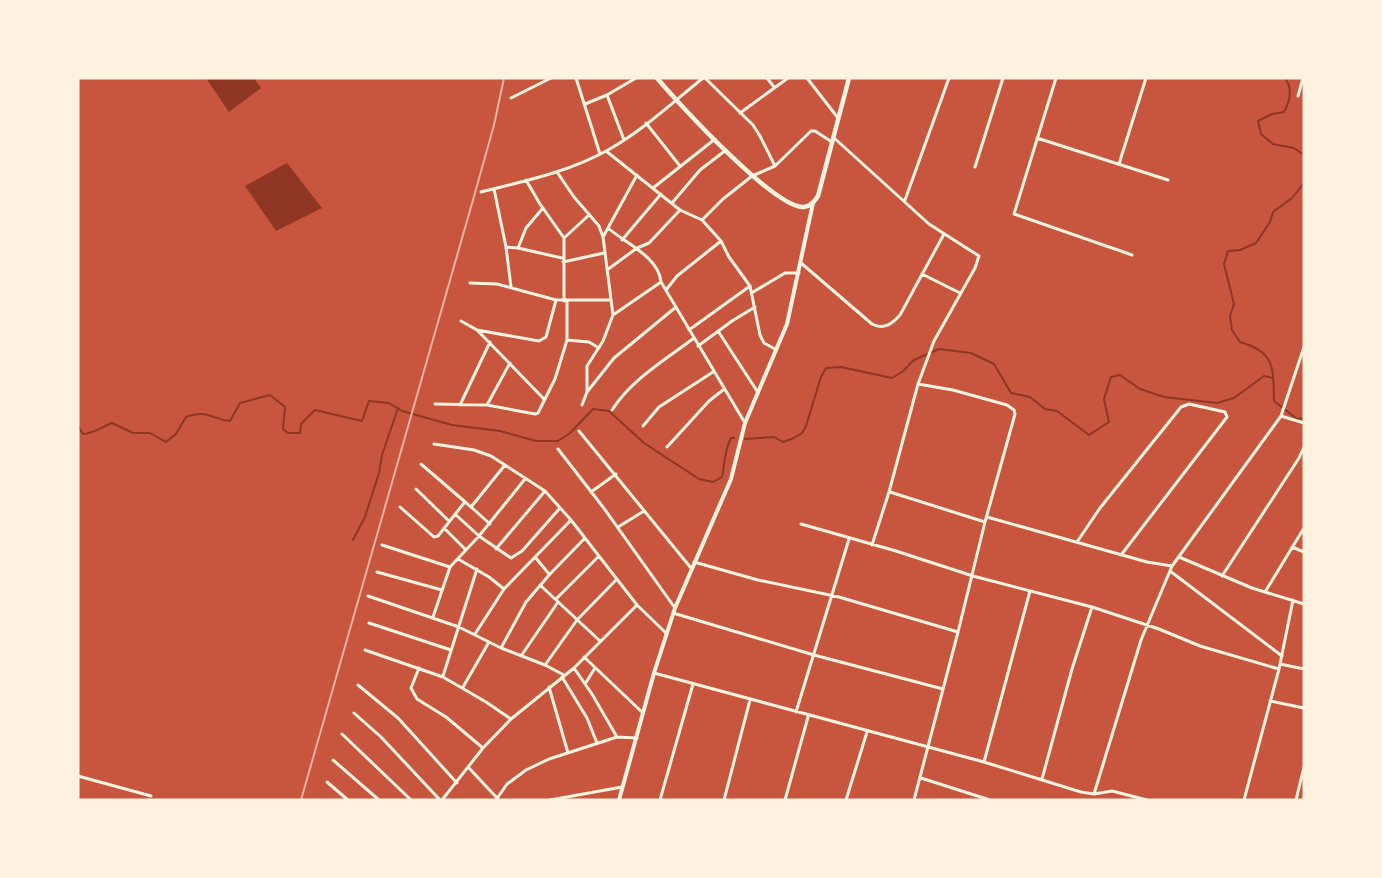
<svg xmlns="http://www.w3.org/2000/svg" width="1382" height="878" font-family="Inter,sans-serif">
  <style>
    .water { fill: #8f3625 }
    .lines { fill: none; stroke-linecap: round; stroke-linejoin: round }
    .stream { stroke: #8f3625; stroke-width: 2 }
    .minor { stroke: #fff3e0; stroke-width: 3 }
    .tertiary { stroke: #fff3e0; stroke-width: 4 }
    .secondary { stroke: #fff3e0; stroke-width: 4.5 }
    .rail { stroke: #e9b49f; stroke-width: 2 }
  </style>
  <rect width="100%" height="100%" fill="#c8553d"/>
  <path class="water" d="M206,78H254L261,88L229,112Z
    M287,163L322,208L276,231L245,186Z"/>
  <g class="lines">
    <path class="stream" d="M1285,78C1293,89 1290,101 1284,112L1272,114L1258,121L1261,134L1273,144L1294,148L1304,155
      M1304,183L1292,198L1273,212L1270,222L1256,243L1240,250L1228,251L1224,264L1234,304L1230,316L1232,330L1240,342C1276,352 1273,369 1274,401L1297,419L1304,418
      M78,426L83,434C93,434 102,427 112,423L133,433H150L166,442L176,434L186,417C208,409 210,419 230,421L240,403L270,395L285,407L283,429L288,433H300L301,424L315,410L362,421L369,401L389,403L402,411L452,425L500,431L536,441H558L570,433L593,409L609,411L644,443L699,479L713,482L722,477C725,463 724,451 731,438H734
      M745,439L774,437L783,442L794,438L802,433L806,426L821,377L826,368L841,367L892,378L902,372L914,360L939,349L971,353L994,364L1011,393L1030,397L1045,409L1057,411L1089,435L1109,422L1104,399L1111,377L1120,375L1140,389L1164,397L1217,403L1234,398L1264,376L1273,378
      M353,540L365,517L379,473L382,455L398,408"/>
    <path class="minor" d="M576,78L600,154
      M705,78L753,125L760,136L775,166
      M767,78L774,87
      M807,78L838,118
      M1056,78L1014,214L1132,255
      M607,95L624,140
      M1298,96L1303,78
      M511,98L551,78
      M585,104L607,95L636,78
      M740,113L788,78
      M646,123L680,166
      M833,137L929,224L979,256L975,268L934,341L918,384L889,492L872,545
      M1037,138L1168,180
      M606,151L680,210L702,220L721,241L729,257L750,286L760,335L764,343L775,349
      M1119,164L1146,78
      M975,167L1003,78
      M557,172L574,197L599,226L603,237L613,315L603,341L587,366V392L582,405
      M526,180L540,204L564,238V301
      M653,188L715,139
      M494,189L506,247L511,287
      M481,192C524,181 569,172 608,150C642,131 672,103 703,78
      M905,200L949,78
      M672,203L700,170L726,150
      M702,220L723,199L752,176L775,166L811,131H815L832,142
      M608,228C625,243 659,257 661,282L745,423
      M603,237L637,175
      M564,238L589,215
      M622,240L661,194
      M506,247L518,248L562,258
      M518,248L526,228L543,208
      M563,262L604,253
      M801,263L872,324C884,330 892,324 900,315L944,234
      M607,270L637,248L649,243L680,210
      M922,274L960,293
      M470,283L497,284L556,300H611
      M666,290L677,276L721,241
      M753,292L785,273H799
      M613,315L661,282
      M461,321L477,330L539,341L546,337L556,300
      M689,330L750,286
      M478,331L544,399
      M718,331L757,391
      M567,340L589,342L599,348
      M698,346L732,321L755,307
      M918,384L953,390L1007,405L1014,410L1015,414L985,522L958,632
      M587,392L614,358L676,307
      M435,404L487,405L535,414L538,413L555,379L567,340V301
      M460,405L490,342
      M487,405L510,363
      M612,410C632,379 665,360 694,338
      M1281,416L1304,423
      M643,426L659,407L713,372
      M579,431L691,568
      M434,444L474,450L491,456L545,491L571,520L637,605L666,633
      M667,447L709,401L723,390
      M558,449L603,507L675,608
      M421,464L471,507L505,465
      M416,489L449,521
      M591,492L616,474
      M890,492L985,522
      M400,507L434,537L438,536L464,503
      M471,507L490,524
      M455,514L479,536L511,558L522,551L560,508
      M987,517L1147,562L1172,566L1141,640L1094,794
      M801,524L896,551L973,576L1092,607L1159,629L1200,646L1279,669
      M618,527L644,511
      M444,528L466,550
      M1077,542L1100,508L1181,407L1189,404L1225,412L1227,417L1121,555
      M382,545L450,567L433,617
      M1292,547L1304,552
      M496,549L545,491
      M535,557L549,574
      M1179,557L1252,588L1304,604
      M458,559L489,577L504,589
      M694,562L758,580L839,597L958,632L914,800
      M1172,566L1281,416L1304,347
      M450,567L479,536L525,479
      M1170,571L1282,656
      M377,572L442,590
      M1222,576L1299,458L1304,447
      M540,585L600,641
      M1265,592L1304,528
      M368,596L459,627L501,648L545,665L564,675
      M556,599L599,556
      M673,613L814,655L943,689
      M369,623L451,650
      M475,634L504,589L571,520
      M501,648L526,602L550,574L585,538
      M365,650L443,677L486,702L511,719
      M521,656L558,602
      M584,657L643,713
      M1280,664L1304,669
      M545,665L577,620L617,579
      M419,668L411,688L417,699L446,717L483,748
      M574,668L592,694L617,737
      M654,673L984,762L1081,792L1094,794L1112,791L1147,800
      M443,676L477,569
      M562,677L587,718L597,743
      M585,684L595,668
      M358,685L398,718L457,783
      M463,687L489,642
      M549,687L568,753
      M1270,701L1304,708
      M796,712L849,539
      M354,713L381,737L440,800
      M342,734L411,800
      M333,760L379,800
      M984,762L1030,591
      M469,768L497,798
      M78,776L151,796
      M921,778L990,800
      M1042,779L1072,669L1092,607
      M327,782L348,800
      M442,800L483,748L511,719L574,668L637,605
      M496,800L507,784L526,770L549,759L617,737L637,738
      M550,800L622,787
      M660,800L693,684
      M724,800L750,700
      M785,800L808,717
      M846,800L867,732
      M1244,800L1279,669L1293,600
      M1296,800L1304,767"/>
    <path class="tertiary" d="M619,800L654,673L675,608L731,479L745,423L787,324L813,203"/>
    <path class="secondary" d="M657,78C677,102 776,210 804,207C811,206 815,201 818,196L849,78"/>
    <path class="rail" d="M301,800L473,200L494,125L504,78"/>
  </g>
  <rect width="1382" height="878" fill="none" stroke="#fff3e0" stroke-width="159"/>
</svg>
